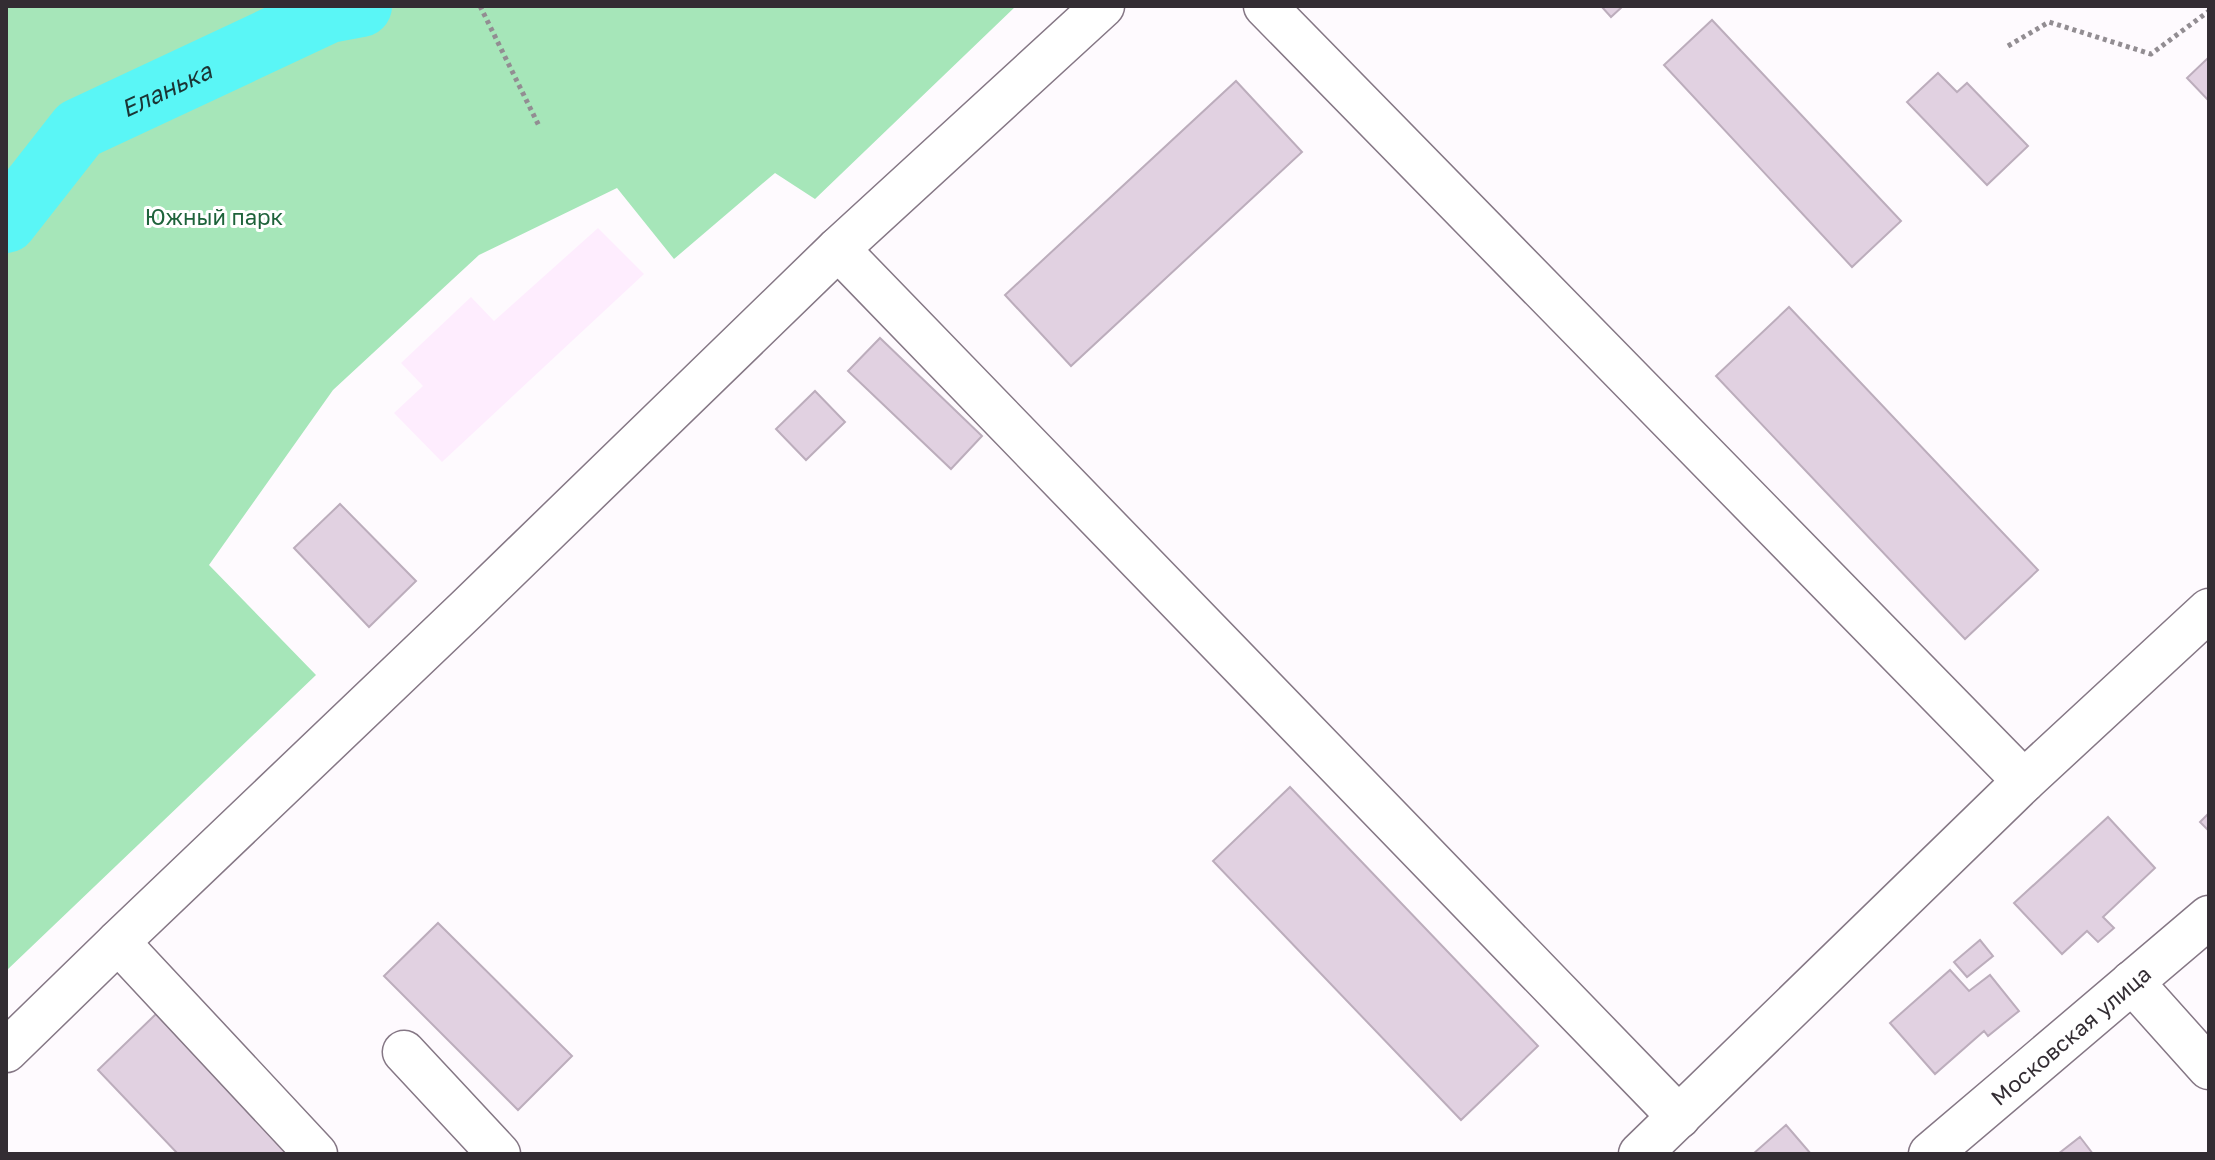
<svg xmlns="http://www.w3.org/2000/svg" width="2215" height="1160" font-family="'Golos Text',sans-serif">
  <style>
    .built { fill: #feedfe }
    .green { fill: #a6e6b9 }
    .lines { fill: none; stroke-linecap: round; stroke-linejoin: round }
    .river { stroke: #5af6f6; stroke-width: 62 }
    .building { fill: #e1d1e1; stroke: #bcadbc; stroke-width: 2 }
    .minor-casing { stroke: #857785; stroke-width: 45 }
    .path { stroke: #928d92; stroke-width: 5; stroke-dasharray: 4 4; stroke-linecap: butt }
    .minor { stroke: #fff; stroke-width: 42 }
    .labels { text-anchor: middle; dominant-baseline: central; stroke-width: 6; stroke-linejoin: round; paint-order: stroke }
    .park-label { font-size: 22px; fill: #1e633b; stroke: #fff }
    .street-label { font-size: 22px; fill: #332d33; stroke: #fff }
    .water-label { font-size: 24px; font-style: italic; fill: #1b3434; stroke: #fff }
  </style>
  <rect width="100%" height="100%" fill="#fefafe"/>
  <path class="built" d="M598,228L644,274L442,462L394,413L423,386L401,363L471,297L494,321Z"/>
  <path class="green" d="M6,6H1016L815,199L775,173L674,259L617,188L479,255L333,390L209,565L316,675L6,971Z"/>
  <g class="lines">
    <path class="river" id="s1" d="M6,222L79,129L329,12L361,6"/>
  </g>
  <path class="building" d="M1601,6H1623L1611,17Z
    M1712,20L1901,221L1852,267L1664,65Z
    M2209,57V101L2187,78Z
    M1938,73L1957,92L1967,83L2028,146L1987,185L1907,102Z
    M1236,81L1302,152L1071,366L1005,295Z
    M1789,307L2038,570L1965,639L1716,376Z
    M880,338L982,436L951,469L848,371Z
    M815,391L845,422L806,460L776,429Z
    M340,504L416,581L369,627L294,548Z
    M1290,787L1538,1046L1461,1120L1213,861Z
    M2209,813V831L2200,822Z
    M2108,817L2155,868L2103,917L2114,928L2098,942L2087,931L2062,954L2014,903Z
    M438,923L572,1056L518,1110L384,976Z
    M1980,940L1993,956L1967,977L1954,962Z
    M1950,970L1969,991L1990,975L2019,1011L1988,1036L1984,1031L1935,1074L1890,1023Z
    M156,1014L290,1154H178L98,1070Z
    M1786,1125L1811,1154H1753Z
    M2080,1137L2093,1154H2058Z"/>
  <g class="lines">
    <g class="minor-casing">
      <g id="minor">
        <path d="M1265,6L2024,781"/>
        <path d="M838,249L1679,1117"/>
        <path d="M118,942L469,607L838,249L1103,6"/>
        <path d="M2132,982L2209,1068"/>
        <path d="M6,1051L118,942L316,1154"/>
        <path d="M404,1052L499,1154"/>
        <path d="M1640,1154L2024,781L2209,610"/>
        <path id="s2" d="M1930,1154L2209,917"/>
      </g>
    </g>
    <path class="path" d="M480,6L540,128
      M2008,46L2049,22L2151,54L2209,11"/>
    <use href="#minor" class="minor"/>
  </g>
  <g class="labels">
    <g class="park-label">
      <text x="214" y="216">Южный парк</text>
    </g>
    <g class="street-label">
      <text stroke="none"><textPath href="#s2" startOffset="184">Московская улица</textPath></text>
    </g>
    <g class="water-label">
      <text stroke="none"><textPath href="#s1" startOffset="214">Еланька</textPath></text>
    </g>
  </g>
  <rect width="2215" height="1160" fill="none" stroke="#332d33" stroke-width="16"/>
</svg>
